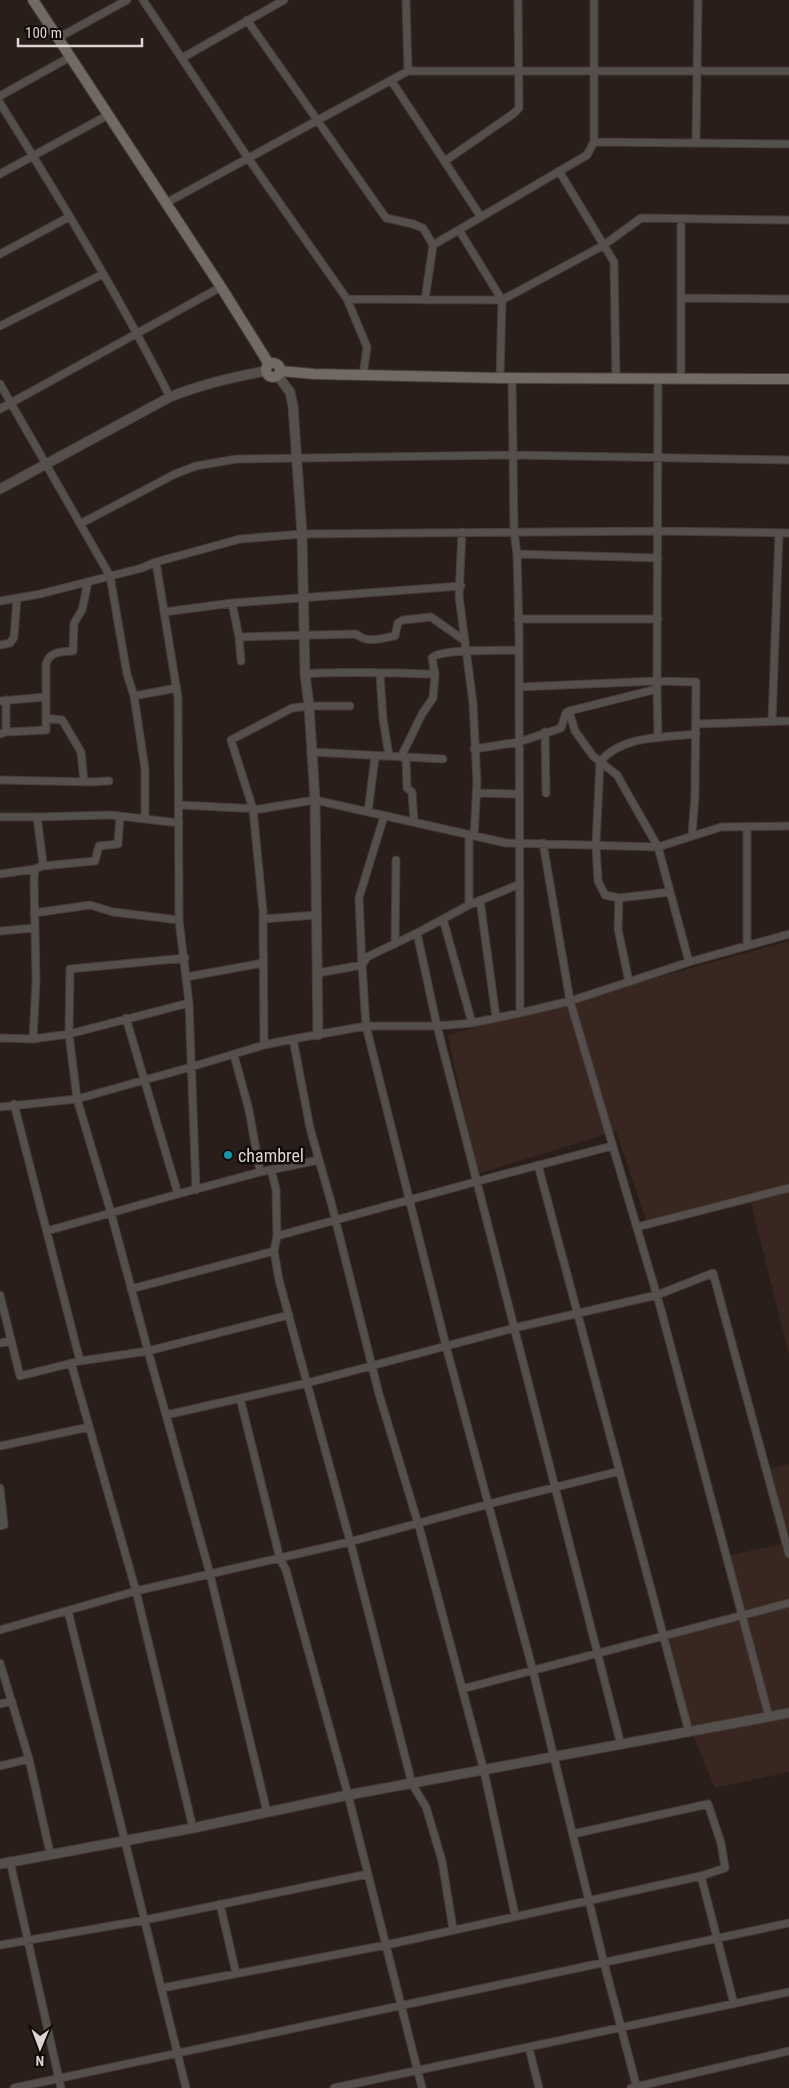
<svg xmlns="http://www.w3.org/2000/svg" width="789" height="2088" font-family="'Roboto Condensed',sans-serif">
  <style>
    .built { fill: #382620 }
    .lines { fill: none; stroke-linecap: round; stroke-linejoin: round }
    .minor-casing { stroke: #463b37; stroke-width: 9 }
    .tertiary-casing { stroke: #463b37; stroke-width: 11 }
    .secondary-casing { stroke: #463b37; stroke-width: 12 }
    .minor { stroke: #544f4c; stroke-width: 7 }
    .tertiary { stroke: #544f4c; stroke-width: 9 }
    .secondary { stroke: #716964; stroke-width: 10 }
    .culture-dot { fill: #0f9aa8; stroke: #0f0a08; stroke-width: 2 }
    .labels { text-anchor: middle; dominant-baseline: central; stroke-width: 5; stroke-linejoin: round; paint-order: stroke }
    .poi-label { font-size: 18px; fill: #dcd4d2; stroke: #0f0a08; text-anchor: start }
  </style>
  <rect width="100%" height="100%" fill="#2a1e1a"/>
  <path class="built" d="M789,941V1354L751,1203L648,1226L616,1131L477,1174L448,1035Z
    M789,1464V1772L715,1788L687,1720L669,1637L745,1617L728,1556L781,1544L762,1471Z"/>
  <g class="lines">
    <g class="minor-casing">
      <path id="minor" d="M143,0L248,158L347,299L367,347L363,375
        M406,0L408,71
        M247,20L386,218L413,224L423,228L433,245L425,300
        M58,38L127,0
        M182,58L284,0
        M391,80L481,217
        M0,96L70,57
        M0,103C60,199 119,296 170,397
        M594,142L789,144
        M696,143L698,0
        M445,161L513,114L519,108L518,0
        M559,171L614,262L616,378
        M0,174L108,115
        M166,203L408,71H789
        M681,219V379
        M459,230L502,300L500,378
        M433,245L587,155L594,142V0
        M0,254L69,217
        M681,298L789,299
        M347,299L502,300L604,245L641,218L789,220
        M0,326L103,274
        M512,378L514,532L517,554L519,632L520,1013
        M0,384L110,576L127,674L134,696L145,769V819
        M0,409L221,287
        M80,524L175,474L196,466L237,459L513,455L789,460
        M462,532L459,596L473,703L477,782L474,836
        M517,554L658,558
        M156,562L178,698L179,920L189,1003L196,1190
        M0,601L40,594L142,568L156,562L240,539L302,534L658,531L789,533
        M232,603L239,637L356,634C368,644 381,638 395,636L398,623L403,620L431,617L465,641
        M164,612L232,603L461,586
        M518,619H658
        M239,637L241,661
        M0,645L10,643L14,637L17,598
        M305,674C348,671 391,673 435,674L433,698L422,714L401,757
        M380,674L383,719L389,756
        M435,674L432,658C441,648 502,651 519,650
        M519,687L656,681L696,682L695,796L692,835
        M657,689L658,738
        M134,696L177,688
        M0,701L45,697
        M569,711L575,731L593,756L617,775L658,847L689,962
        M46,718L62,720L64,723L81,752L84,782
        M772,721L779,533
        M696,724L789,721
        M6,732L46,730V664C50,651 61,652 73,651L74,623L82,610L88,582
        M545,732L546,793
        M0,734L6,732V700
        M474,749L519,742L561,728L566,713L569,711L657,689L658,379
        M311,752L443,759
        M406,759L407,788L412,792L414,822
        M0,780L90,782L109,781
        M476,793L519,794
        M179,805L260,809L315,800L506,843L658,847L721,827L789,826
        M368,812L375,757
        M0,817H37
        M543,843L570,1001L660,1306L769,1717
        M42,866L95,861L99,846L118,844L120,816
        M0,874L35,869
        M520,884L469,905L417,933L367,957L362,965L366,1026L446,1346L533,1671L604,1963L637,2088
        M670,892L619,898L605,895L598,881L596,845L600,762C621,735 664,738 696,734
        M619,898L618,929L629,982
        M480,900L496,1017
        M469,905V835
        M34,913L90,905L113,912L179,920
        M263,919L317,915
        M443,919L472,1023
        M0,931L35,928
        M417,933L437,1026L621,1745
        M395,944L396,860
        M747,946V827
        M318,973L362,965L359,898L384,816
        M186,977L263,963
        M0,1038L33,1039L69,1034L189,1003
        M33,1039L36,981L34,881L35,869L42,866L43,863L37,817L111,815L179,823
        M293,1039L310,1128L331,1202L379,1394L420,1530L484,1771L515,1915
        M264,1045L263,911L253,809L231,740L292,708L309,706H350
        M234,1055L249,1110L260,1172
        M14,1104L80,1361
        M0,1107L77,1099L191,1067L264,1045L293,1039L366,1026H437L472,1023L520,1013L570,1001L689,962L789,934
        M538,1165L689,1732
        M271,1170L276,1189L277,1236L274,1251L279,1280L354,1556L412,1784L426,1807L442,1861L453,1929
        M178,1194L260,1172L319,1160
        M637,1227L789,1188
        M47,1231L178,1194L126,1018
        M277,1236L497,1176L612,1146
        M131,1289L274,1251
        M0,1295L20,1376L80,1361L148,1351L111,1213L77,1099L69,1034L70,969L185,958
        M289,1315L148,1351L166,1415L307,1383L514,1328L657,1295L713,1273L789,1554
        M0,1343L11,1341
        M71,1363L136,1591L193,1828
        M240,1398L280,1559L286,1570L348,1795L422,2088
        M166,1415L210,1574L267,1812
        M0,1446L89,1427
        M0,1488L4,1525L0,1526
        M68,1611L186,2088
        M0,1630L136,1591L349,1542L489,1504L620,1471
        M0,1663L29,1759L50,1853
        M462,1689L789,1603
        M0,1704L12,1701
        M0,1766L29,1759
        M573,1834L708,1804L721,1843L725,1868L701,1876
        M10,1861L61,2088
        M220,1904L236,1973
        M0,1945L145,1920L368,1874
        M162,1988L386,1945L701,1876L734,2004
        M529,2048L539,2088
        M14,2088L789,1923
        M334,2088L789,1992
        M631,2088L789,2051"/>
    </g>
    <g class="tertiary-casing">
      <path id="tertiary" d="M278,376L290,392L293,406L302,534L305,674L309,706L315,800L318,1035
        M0,489L170,397C202,384 232,377 266,371
        M0,1864L193,1828L348,1795L789,1713"/>
    </g>
    <g class="secondary-casing">
      <path id="secondary" d="M33,0L221,287L269,364
        M266 370a7 7 0 1 1 14 0a7 7 0 1 1-14 0Z
        M281,371L314,374L500,378L789,379"/>
    </g>
    <use href="#minor" class="minor"/>
    <use href="#tertiary" class="tertiary"/>
    <use href="#secondary" class="secondary"/>
  </g>
  <circle class="culture-dot" cx="228" cy="1155" r="5"/>
  <g class="labels">
    <g class="poi-label">
      <text x="238" y="1155">chambrel</text>
    </g>
  </g>
  <g transform="translate(40 2048) rotate(181)" stroke="#0f0a08" stroke-width="4" paint-order="stroke">
  <path d="M0-4L9 19L0 12L-9 19Z" fill="#dcd4d2"/>
  <text y="-8" font-size="14" font-weight="bold" text-anchor="middle" fill="#dcd4d2">N</text>
  </g>
  <path d="M18 38v8h124v-8" fill="none" stroke="#dcd4d2" stroke-width="2.5"/>
  <text x="25" y="38" font-size="15" fill="#dcd4d2" stroke="#0f0a08" stroke-width="4" paint-order="stroke">100 m</text>
</svg>
